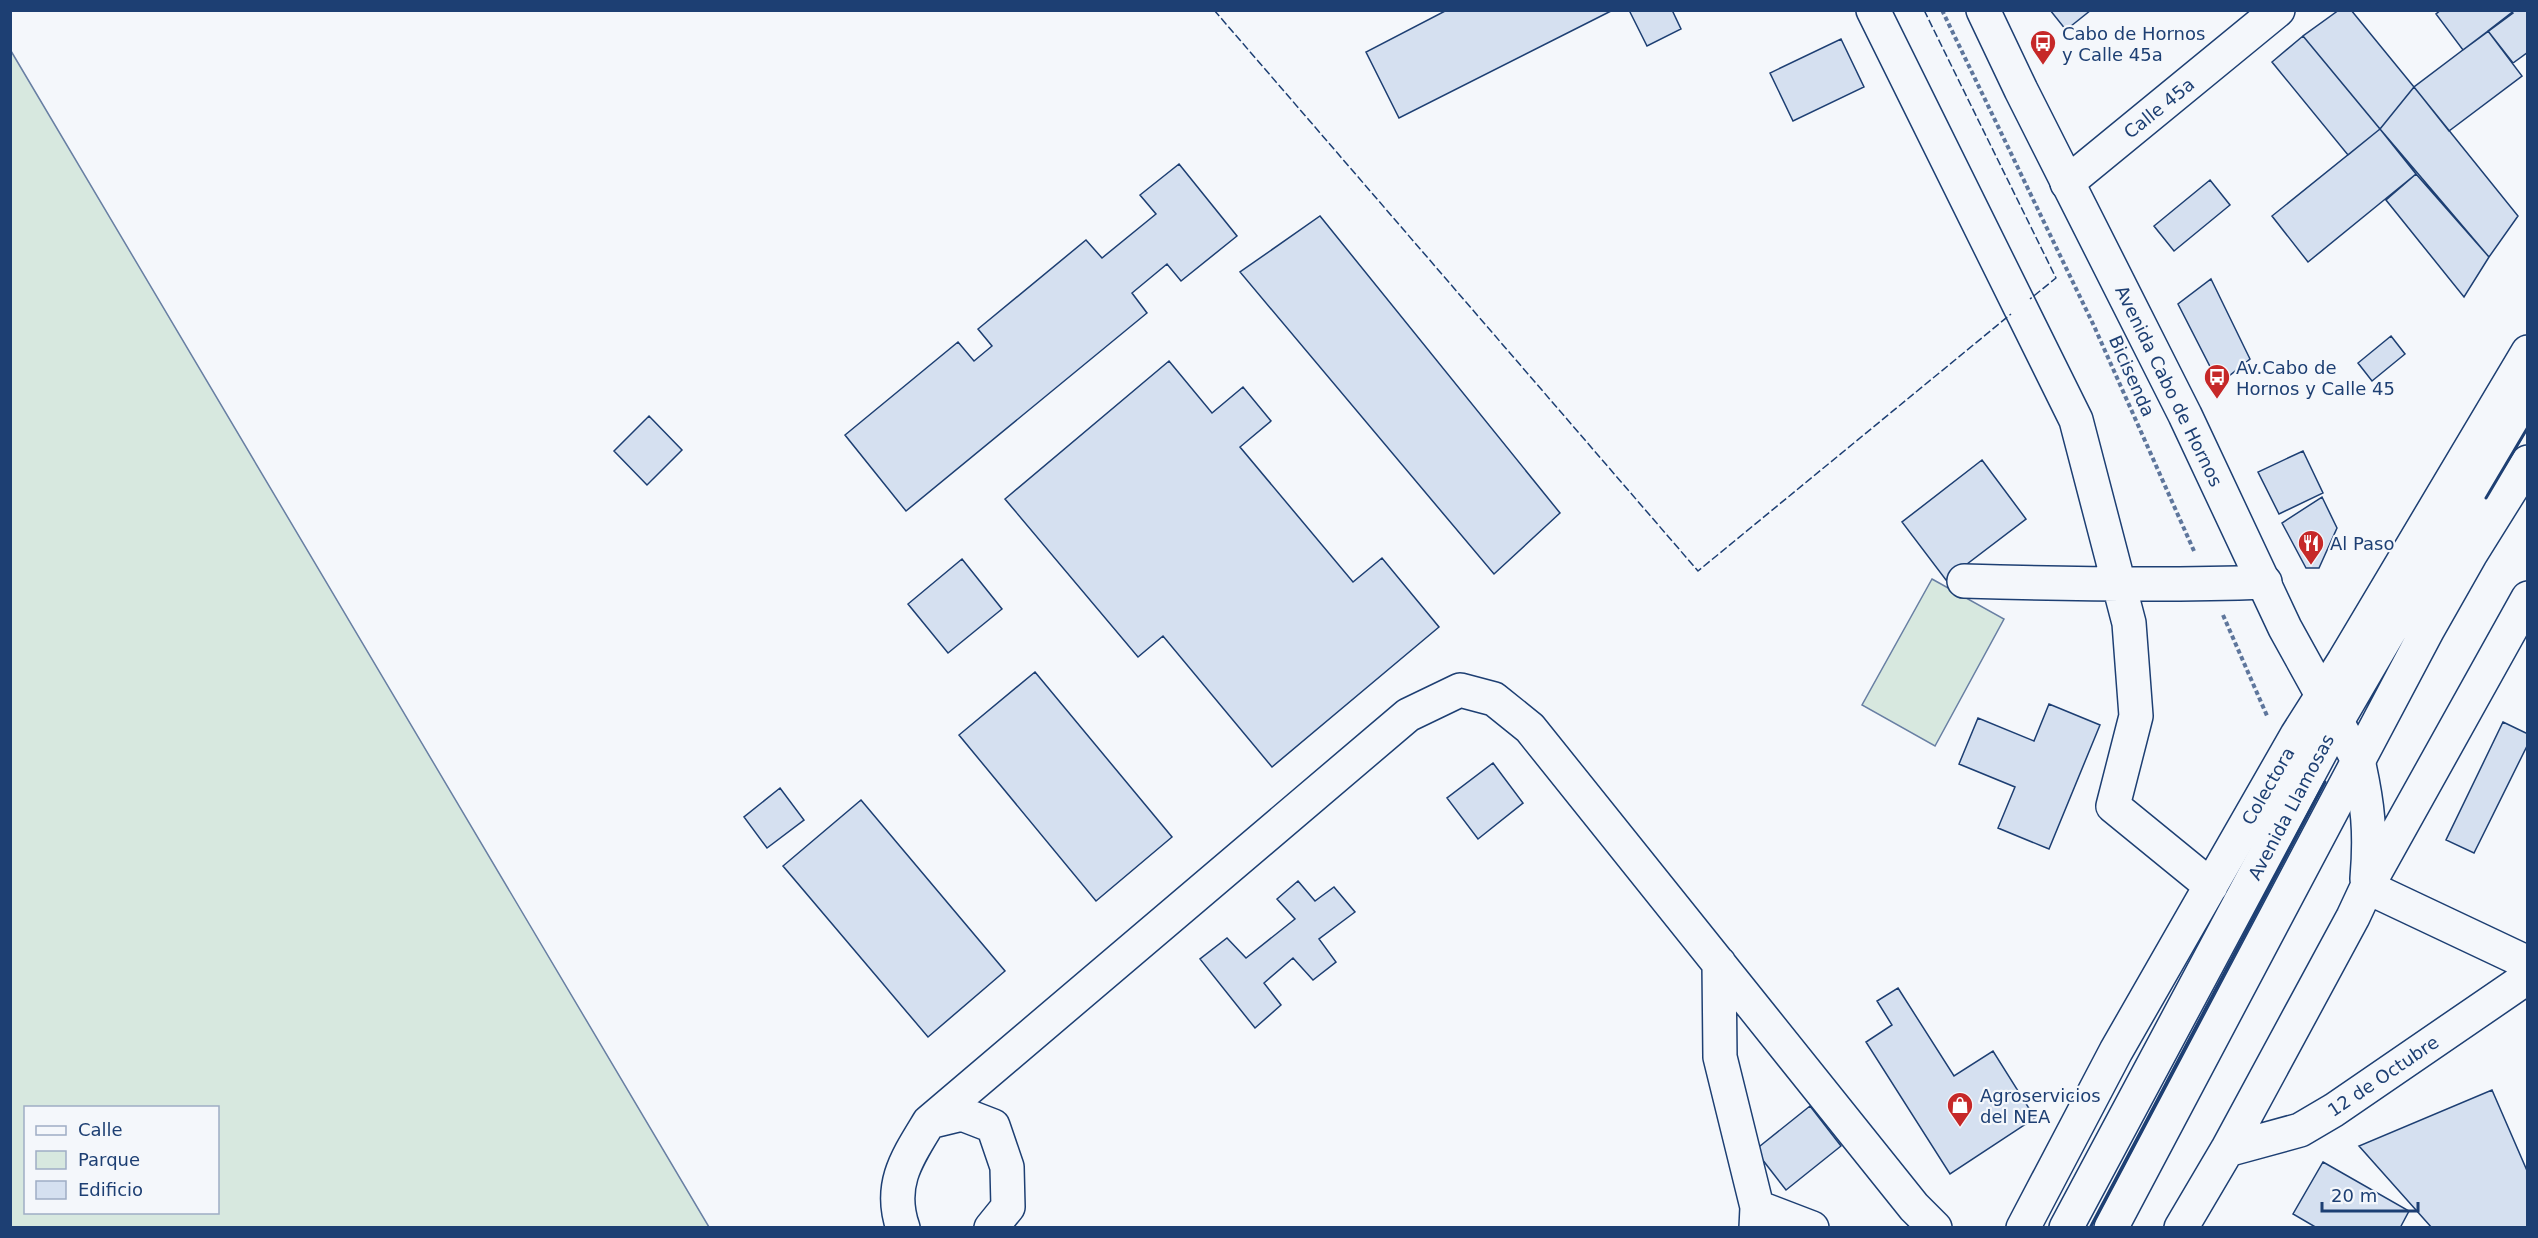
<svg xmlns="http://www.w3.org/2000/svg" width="2538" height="1238" font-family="'DejaVu Sans',sans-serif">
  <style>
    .green { fill: #d7e8df; stroke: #687fa3; stroke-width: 1.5; fill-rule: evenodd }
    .building { fill: #d5e0f0; stroke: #1d3f73; stroke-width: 1.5 }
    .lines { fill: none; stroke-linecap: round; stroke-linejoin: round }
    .minor-casing { stroke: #1d3f73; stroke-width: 36 }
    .major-casing { stroke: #1d3f73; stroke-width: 36 }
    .highway-casing { stroke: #1d3f73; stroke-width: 36 }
    .path { stroke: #5e769c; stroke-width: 4; stroke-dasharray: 4.5 3; stroke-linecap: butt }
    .minor { stroke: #f4f7fb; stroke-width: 33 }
    .major { stroke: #f4f7fb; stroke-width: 33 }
    .highway { stroke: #f4f7fb; stroke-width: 33 }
    .fence { stroke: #1d3f73; stroke-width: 1.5; stroke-dasharray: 8 3; stroke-linecap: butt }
    .wall { stroke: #1d3f73; stroke-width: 3 }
    .labels { text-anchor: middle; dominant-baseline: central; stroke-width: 4.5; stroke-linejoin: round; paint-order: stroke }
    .poi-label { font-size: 18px; fill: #1d3f73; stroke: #f4f7fb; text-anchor: start }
    .street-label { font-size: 18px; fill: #1d3f73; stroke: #f4f7fb }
  </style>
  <rect width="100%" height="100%" fill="#f4f7fb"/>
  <path class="green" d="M11,51L709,1227H11ZM26,1108H218V1212H26Z
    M1932,579L2004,619L1935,746L1862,705Z"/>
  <path class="building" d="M1447,10H1613L1399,118L1366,52Z
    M1629,10H1672L1681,29L1647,46Z
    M2050,10H2091L2066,30Z
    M2339,10H2351L2414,87L2380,129L2303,36Z
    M2441,10H2511L2513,13L2463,50L2436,14Z
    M2515,10H2528V52L2513,63L2488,31Z
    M2488,31L2522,76L2449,131L2414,87Z
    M2303,36L2380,129L2348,155L2272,62Z
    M1841,39L1864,87L1793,121L1770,73Z
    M2414,87L2518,216L2489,257L2380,129Z
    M2380,129L2416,174L2308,262L2272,216Z
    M1179,164L1237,236L1181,281L1167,264L1132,293L1147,313L906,511L845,435L958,342L974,361L992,346L978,329L1086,240L1102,258L1156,214L1140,195Z
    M2416,174L2489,257L2464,297L2386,200Z
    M2210,180L2230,205L2174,251L2154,226Z
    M1320,216L1560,513L1494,574L1240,272Z
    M2211,279L2250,359L2219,384L2178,304Z
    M2391,336L2405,354L2372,381L2358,363Z
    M1169,361L1212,413L1243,387L1271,421L1240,447L1353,582L1382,558L1439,627L1272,767L1163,636L1138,657L1005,499Z
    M649,416L682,450L647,485L614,451Z
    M2303,451L2323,493L2279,514L2258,472Z
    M1982,460L2026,519L1946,580L1902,522Z
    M2322,497L2337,528L2319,568H2306L2282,523Z
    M962,559L1002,609L948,653L908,604Z
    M1035,672L1172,837L1096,901L959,735Z
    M2049,704L2100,725L2049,849L1998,828L2015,787L1959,764L1978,718L2034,741Z
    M2503,722L2528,734V744L2474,853L2446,840Z
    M1493,763L1523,803L1478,839L1447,798Z
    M780,788L804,820L767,848L744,817Z
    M861,800L1005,971L928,1037L783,866Z
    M1298,881L1315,901L1334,887L1355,912L1319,939L1336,962L1313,980L1293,958L1264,983L1281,1005L1255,1028L1200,959L1227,938L1246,958L1295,919L1277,899Z
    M1898,988L1954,1076L1993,1051L2035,1118L1950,1174L1866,1042L1892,1025L1877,1001Z
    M2492,1090L2528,1173V1228H2432L2359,1146Z
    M1810,1106L1841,1146L1786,1190L1755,1150Z
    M2323,1162L2409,1211L2400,1228H2317L2293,1214Z"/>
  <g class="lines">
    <g class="minor-casing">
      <path id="minor" d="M1873,10L2076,420L2129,623L2136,716L2113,806L2211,886
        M2067,183L2278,10
        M1964,581C2065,584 2165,586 2265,582
        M2358,760C2368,805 2371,832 2367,879
        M2367,887L2528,963
        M1719,963L1720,1057L1757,1207L1756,1228
        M929,1122L1408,715L1460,690L1494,699L1530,728L1914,1207L1935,1228
        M2227,1150L2300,1130L2334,1110L2528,977
        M1757,1207L1812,1228
        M903,1228C888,1185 907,1158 929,1122L962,1114L993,1126L1007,1167L1008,1207L991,1228
        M2023,1228L2116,1051L2297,735L2344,661L2528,352
        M2181,1228L2227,1150L2353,917L2367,887L2528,598"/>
    </g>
    <g class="major-casing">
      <path id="major" d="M1983,10L2021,90L2185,415L2285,628L2358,760"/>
    </g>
    <g class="highway-casing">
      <path id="highway" d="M2066,1228L2336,723L2528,393
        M2111,1228L2428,629L2470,555L2528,462"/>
    </g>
    <path class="path" d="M1942,10L2094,326L2194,551
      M2223,615L2268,718"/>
    <use href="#minor" class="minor"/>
    <use href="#major" class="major"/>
    <use href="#highway" class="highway"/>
    <path class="fence" d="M1214,10L1698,571L2011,314
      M1924,10L2056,278L2030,299"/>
    <path class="wall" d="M2486,498L2528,427
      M2090,1228L2325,782"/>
  </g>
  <defs>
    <g id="bus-pin" transform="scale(1.35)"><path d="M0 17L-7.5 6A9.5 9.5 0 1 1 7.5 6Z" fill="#c62828" stroke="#f4f7fb"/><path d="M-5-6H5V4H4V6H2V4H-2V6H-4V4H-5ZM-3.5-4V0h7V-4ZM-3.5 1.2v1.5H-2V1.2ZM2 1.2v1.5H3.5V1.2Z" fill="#fff"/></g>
    <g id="restaurant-pin" transform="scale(1.35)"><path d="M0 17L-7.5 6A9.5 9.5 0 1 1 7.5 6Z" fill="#c62828" stroke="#f4f7fb"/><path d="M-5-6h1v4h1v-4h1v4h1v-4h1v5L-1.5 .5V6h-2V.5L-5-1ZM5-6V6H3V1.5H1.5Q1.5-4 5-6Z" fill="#fff"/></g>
    <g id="shop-pin" transform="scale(1.35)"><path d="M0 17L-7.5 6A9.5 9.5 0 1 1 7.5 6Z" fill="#c62828" stroke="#f4f7fb"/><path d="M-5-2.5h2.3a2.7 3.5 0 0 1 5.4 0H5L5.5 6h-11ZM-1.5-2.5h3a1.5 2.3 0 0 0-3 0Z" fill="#fff"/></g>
  </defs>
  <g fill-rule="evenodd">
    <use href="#bus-pin" x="2043" y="43"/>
    <use href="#bus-pin" x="2217" y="377"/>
    <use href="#restaurant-pin" x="2311" y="543"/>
    <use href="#shop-pin" x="1960" y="1105"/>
  </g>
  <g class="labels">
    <g class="poi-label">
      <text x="2062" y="33">Cabo de Hornos<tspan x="2062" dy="21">y Calle 45a</tspan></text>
      <text x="2236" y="367">Av.Cabo de<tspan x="2236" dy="21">Hornos y Calle 45</tspan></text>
      <text x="2330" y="543">Al Paso</text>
      <text x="1980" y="1095">Agroservicios<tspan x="1980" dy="21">del NEA</tspan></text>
    </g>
    <g class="street-label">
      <text transform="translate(2159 108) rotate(-39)">Calle 45a</text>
      <text transform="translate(2132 376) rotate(66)">Bicisenda</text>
      <text transform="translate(2169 386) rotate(64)">Avenida Cabo de Hornos</text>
      <text transform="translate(2268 786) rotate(-60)">Colectora</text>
      <text transform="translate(2291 807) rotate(-62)">Avenida Llamosas</text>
      <text transform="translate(2383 1076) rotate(-34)">12 de Octubre</text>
    </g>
  </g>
  <rect width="2538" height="1238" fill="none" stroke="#1d3f73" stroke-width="24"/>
  <rect x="24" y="1106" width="195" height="108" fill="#f4f7fb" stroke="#9eadc5" stroke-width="1.5"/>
  <rect x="36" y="1126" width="30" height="9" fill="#f4f7fb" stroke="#9eadc5" stroke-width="1.5"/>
  <text x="78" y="1136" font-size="18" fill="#1d3f73">Calle</text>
  <rect x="36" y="1151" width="30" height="18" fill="#d7e8df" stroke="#9eadc5" stroke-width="1.5"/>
  <text x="78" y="1166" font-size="18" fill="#1d3f73">Parque</text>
  <rect x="36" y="1181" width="30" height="18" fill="#d5e0f0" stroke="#9eadc5" stroke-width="1.5"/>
  <text x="78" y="1196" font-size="18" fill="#1d3f73">Edificio</text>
  <path d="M2322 1202v9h96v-9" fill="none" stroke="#1d3f73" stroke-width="3"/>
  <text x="2331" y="1202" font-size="18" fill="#1d3f73" stroke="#f4f7fb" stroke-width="4.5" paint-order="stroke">20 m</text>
</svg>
